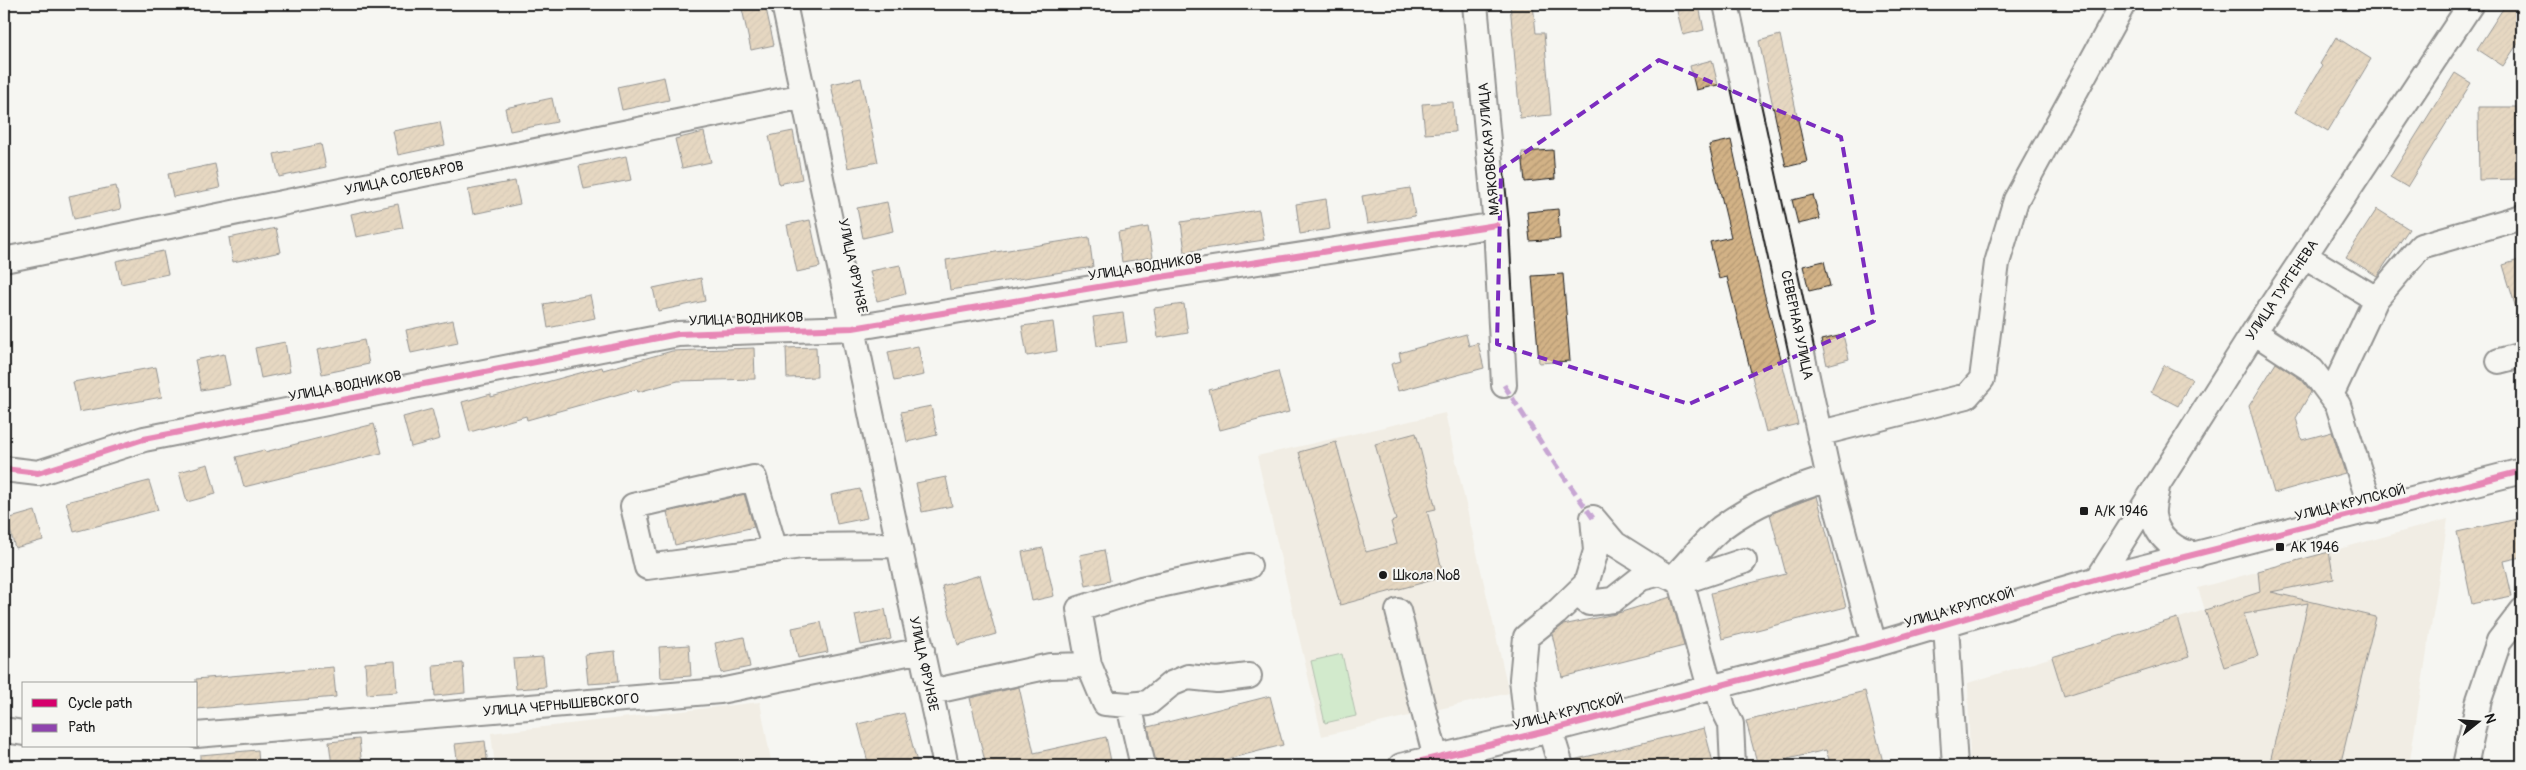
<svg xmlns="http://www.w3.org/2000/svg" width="2526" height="770" font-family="Pangolin,sans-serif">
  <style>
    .built { fill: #ebe2d2 }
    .pitch { fill: #a6db9e; stroke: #617c5d }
    .building { fill: url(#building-hatch); stroke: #1c1c1c }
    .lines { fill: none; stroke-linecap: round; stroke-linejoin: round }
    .minor-casing { stroke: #1c1c1c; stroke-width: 28 }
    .minor { stroke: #f6f6f2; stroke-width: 24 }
    .quiet { stroke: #8e44ad; stroke-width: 5; stroke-dasharray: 10 5; stroke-linecap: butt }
    .cycleway-casing { stroke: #f6f6f2; stroke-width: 9 }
    .cycleway { stroke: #d6006c; stroke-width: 6 }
    .marked { fill: none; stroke: #7b2cbf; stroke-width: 4; stroke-dasharray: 10 6; stroke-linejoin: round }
    .poi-dot { fill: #1c1c1c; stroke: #f6f6f2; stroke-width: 2 }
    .labels { text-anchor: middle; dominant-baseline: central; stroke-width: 4; stroke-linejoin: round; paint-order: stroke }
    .street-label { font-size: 14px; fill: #1c1c1c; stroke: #f6f6f2 }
    .poi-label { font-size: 14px; fill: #1c1c1c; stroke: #f6f6f2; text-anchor: start }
  </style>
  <defs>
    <pattern id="building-hatch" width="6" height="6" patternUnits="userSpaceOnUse" patternTransform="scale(1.25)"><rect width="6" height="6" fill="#d2b286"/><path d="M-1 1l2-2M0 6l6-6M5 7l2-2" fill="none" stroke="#b49873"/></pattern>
  </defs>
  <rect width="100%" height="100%" fill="#f6f6f2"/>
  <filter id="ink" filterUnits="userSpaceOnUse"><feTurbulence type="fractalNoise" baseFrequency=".02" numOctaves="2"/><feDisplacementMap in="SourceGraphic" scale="10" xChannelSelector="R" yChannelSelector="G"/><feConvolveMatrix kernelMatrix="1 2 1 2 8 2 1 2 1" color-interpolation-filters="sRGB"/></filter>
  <g filter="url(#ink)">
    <path class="built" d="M1445,413L1509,693L1322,736L1257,456Z
      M2448,519L2409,766H1970L1968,683L2205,610L2198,588Z
      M760,702L772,766H495L491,733Z"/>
    <path class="pitch" d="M1342,654L1356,716L1325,723L1311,661Z"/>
    <path class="building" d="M741,4H765L774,45L751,50Z
      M1510,4H1533L1536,33H1544L1551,115L1520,118Z
      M2506,4L2522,13V37L2503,66L2477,49Z
      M1699,6L1704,30L1683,35L1677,11Z
      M1780,35L1807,162L1786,167L1759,41Z
      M2336,37L2371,59L2328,131L2295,112L2322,66L2320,64Z
      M1712,60L1718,85L1696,90L1690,66Z
      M2455,73L2471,83L2407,187L2390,177Z
      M664,77L669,100L622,110L617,87Z
      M861,78L878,162L848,168L831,84Z
      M552,98L557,122L510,131L505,108Z
      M1453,102L1455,132L1425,134L1422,104Z
      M2478,107H2522V179L2479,180Z
      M440,122L445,145L398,155L393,131Z
      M793,131L802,179L779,184L769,136Z
      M704,132L711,162L682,168L675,139Z
      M1731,140L1763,289L1798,424L1766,432L1727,277L1719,279L1710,242L1731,237L1709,145Z
      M321,144L326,167L279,177L274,154Z
      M1553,150L1555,179L1525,182L1522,152Z
      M626,156L631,180L584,189L579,166Z
      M215,164L220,188L173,197L168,174Z
      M515,181L520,204L473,214L468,190Z
      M116,186L121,209L74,219L69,196Z
      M1410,188L1415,216L1367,224L1362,196Z
      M1813,195L1820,219L1798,224L1792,200Z
      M1326,199L1330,229L1300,234L1296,204Z
      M887,202L893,231L863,238L857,208Z
      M398,204L403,228L356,237L351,214Z
      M1558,209L1560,239L1530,241L1527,212Z
      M2377,209L2409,229L2377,276L2346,257Z
      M1259,210L1264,240L1185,252L1181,222Z
      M810,220L820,267L797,272L787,225Z
      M1148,227L1153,257L1122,262L1118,232Z
      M276,228L281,252L233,262L229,238Z
      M1089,237L1093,267L950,290L946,260Z
      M163,251L168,274L121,284L116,261Z
      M2522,259V314L2518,315L2503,265Z
      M1824,261L1830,286L1809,291L1803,266Z
      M900,265L906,294L877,301L870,271Z
      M1563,274L1570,361L1539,363L1532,276Z
      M701,278L705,301L658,311L653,288Z
      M590,295L595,318L548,328L544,304Z
      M1184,304L1188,333L1158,338L1154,308Z
      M1123,313L1127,342L1097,346L1093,317Z
      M453,320L458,343L411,353L406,330Z
      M1053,322L1057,351L1027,356L1022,326Z
      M1466,334L1469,346L1478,343L1484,368L1398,391L1391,364L1401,361L1399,353Z
      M1843,335L1849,359L1827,365L1821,340Z
      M364,340L369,364L322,374L317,350Z
      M285,342L290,372L261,378L255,348Z
      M918,346L924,375L894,381L888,352Z
      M816,347L817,377L787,378L786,348Z
      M754,348L755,379L678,381L638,392L637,389L527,420L526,416L470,432L462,402L491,394V397L602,367L603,370L672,351Z
      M224,354L230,385L201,390L195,360Z
      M2276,363L2302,380L2311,392L2296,418L2302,440L2332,432L2345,473L2274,493L2249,406Z
      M2164,365L2192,379L2178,406L2151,392Z
      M156,367L162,397L79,412L73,382Z
      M1278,371L1289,412L1220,430L1209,390Z
      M931,406L937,435L907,442L901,412Z
      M432,409L440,439L411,447L403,417Z
      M374,424L382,453L244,487L236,457L264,450L265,452Z
      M1416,433L1436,509L1427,511L1444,577L1340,605L1299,452L1336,442L1366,552L1397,544L1391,522L1396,520L1375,444Z
      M208,464L216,494L187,502L179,472Z
      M946,477L952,506L922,512L916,483Z
      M149,481L158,510L74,532L66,502Z
      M860,489L867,518L837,524L831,495Z
      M744,494L754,527L675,545L667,512Z
      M1817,496L1846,607L1722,639L1711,593L1786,574L1770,514Z
      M35,511L43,540L15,548L7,519Z
      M2522,518V557L2504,561L2512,596L2472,604L2457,532Z
      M1043,548L1054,596L1032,601L1022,552Z
      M1104,550L1110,581L1086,586L1080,555Z
      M2329,552L2334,579L2271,592L2376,617L2340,766H2269L2308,603L2244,614L2258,656L2224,667L2205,610L2260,592L2258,571Z
      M980,575L996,634L958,645L942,586Z
      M1671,597L1684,646L1562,677L1552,634L1563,625L1615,614Z
      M885,609L891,639L861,645L855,615Z
      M2177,618L2189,657L2064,696L2052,657Z
      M821,622L828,652L798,658L792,628Z
      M744,637L750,667L721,673L715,643Z
      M689,645L691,676L661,678L659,647Z
      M615,651L618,682L588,684L585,654Z
      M543,657L546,687L516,689L513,659Z
      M395,661L397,692L367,694L365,663Z
      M463,663L465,693L435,696L433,665Z
      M333,667L336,697L196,709V679Z
      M1019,687L1034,753L1106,737L1112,766H986L970,698Z
      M1865,691L1884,766H1831L1826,750L1758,766L1746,721Z
      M1270,696L1283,745L1200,766H1156L1148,727Z
      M904,713L918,766H869L858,724Z
      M1704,728L1714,766H1574L1573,760Z
      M359,739L362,766H332L329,742Z
      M485,741L488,766H458L455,744Z
      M258,750L259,766H200V755Z"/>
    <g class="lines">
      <g class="minor-casing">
        <path id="minor" d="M784,4L946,766
          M1475,4L1496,225L1504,385
          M1726,4L1829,478L1874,645
          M2305,256L2376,299
          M4,260L804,96
          M2254,332L2312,370L2338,405L2372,511
          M2499,361L2522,355
          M2331,395L2376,299L2421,246L2522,217
          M1821,433L1967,396L1982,379L1997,263L2016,200L2123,4
          M4,469L38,473L144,439L678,334L853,328L1116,284L1496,225
          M2157,487C2156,495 2152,506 2153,515C2156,537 2176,552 2197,555
          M1593,518L1615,544L1661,573
          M775,550L754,478L633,506L647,567L802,546L897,545
          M1673,578C1689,562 1704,542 1721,528C1754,503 1790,490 1829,478
          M2098,579L2254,332L2471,4
          M1576,594L1589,603L1613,600L1641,578L1661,573L1681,582
          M1398,611L1438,766
          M1946,626L1955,766
          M1089,665L1105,703L1129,705L1148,703L1171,684L1188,677L1217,680L1249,676
          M1717,686L1723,708L1731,724L1733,766
          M1710,688L1681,582L1744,561
          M931,692L1050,666L1089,665L1079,609L1141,589L1249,566
          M1129,705L1143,766
          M4,730L24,733
          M1550,730L1561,766
          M196,735L720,691L922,650
          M1528,735L1522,679L1526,637L1556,613L1586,584L1596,551L1593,518
          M1401,766L1550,730L1874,645L2098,579L2522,471
          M2465,766L2479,700L2499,641L2522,611"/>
      </g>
      <use href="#minor" class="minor"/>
      <path class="quiet" d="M1504,385L1555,464L1593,518"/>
      <g class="cycleway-casing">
        <path id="cycleway" d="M4,469L38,473L144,439L678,334L853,328L1116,284L1496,225
          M1401,766L1550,730L1874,645L2098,579L2522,471"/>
      </g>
      <use href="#cycleway" class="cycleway"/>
    </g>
  </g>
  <path d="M0 0H2526V770H0ZM1659,60L1841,137L1874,321L1689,404L1497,344L1501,169Z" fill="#f6f6f2" fill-opacity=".55" fill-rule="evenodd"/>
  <path class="marked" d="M1659,60L1841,137L1874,321L1689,404L1497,344L1501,169Z"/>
  <g class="poi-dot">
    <rect x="2079" y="506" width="10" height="10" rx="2.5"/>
    <rect x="2275" y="542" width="10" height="10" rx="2.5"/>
    <circle cx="1383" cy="575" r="5"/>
  </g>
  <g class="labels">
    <g class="street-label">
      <text transform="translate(1489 149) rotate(-95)">МАЯКОВСКАЯ УЛИЦА</text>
      <text transform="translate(404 178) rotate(-12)">УЛИЦА СОЛЕВАРОВ</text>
      <text transform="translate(853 266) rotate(78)">УЛИЦА ФРУНЗЕ</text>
      <text transform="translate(1145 267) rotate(-9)">УЛИЦА ВОДНИКОВ</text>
      <text transform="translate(2282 290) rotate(-56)">УЛИЦА ТУРГЕНЕВА</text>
      <text transform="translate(746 319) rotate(-2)">УЛИЦА ВОДНИКОВ</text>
      <text transform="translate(1797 325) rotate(78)">СЕВЕРНАЯ УЛИЦА</text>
      <text transform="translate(345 386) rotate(-11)">УЛИЦА ВОДНИКОВ</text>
      <text transform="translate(2350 503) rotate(-14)">УЛИЦА КРУПСКОЙ</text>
      <text transform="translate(1959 608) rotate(-16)">УЛИЦА КРУПСКОЙ</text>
      <text transform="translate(924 664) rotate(78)">УЛИЦА ФРУНЗЕ</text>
      <text transform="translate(561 705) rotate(-5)">УЛИЦА ЧЕРНЫШЕВСКОГО</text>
      <text transform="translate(1568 712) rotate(-14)">УЛИЦА КРУПСКОЙ</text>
    </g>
    <g class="poi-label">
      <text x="2094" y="511">А/К 1946</text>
      <text x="2290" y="547">АК 1946</text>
      <text x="1393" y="575">Школа №8</text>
    </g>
  </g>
  <rect width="2526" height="770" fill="none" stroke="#f6f6f2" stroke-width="20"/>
  <rect x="10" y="10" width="2506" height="750" fill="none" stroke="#1c1c1c" stroke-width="2" filter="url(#ink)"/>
  <rect x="22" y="682" width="175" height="65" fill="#f6f6f2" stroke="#9f9f9c"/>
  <rect x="32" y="699" width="25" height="8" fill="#d6006c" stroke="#9f9f9c"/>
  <text x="68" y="708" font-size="15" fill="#1c1c1c">Cycle path</text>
  <rect x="32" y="724" width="25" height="8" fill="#8e44ad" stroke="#9f9f9c"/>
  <text x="68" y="732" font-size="15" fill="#1c1c1c">Path</text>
  <g transform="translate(2478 722) rotate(73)" stroke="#f6f6f2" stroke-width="4" paint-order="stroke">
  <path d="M0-4L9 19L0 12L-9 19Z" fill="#1c1c1c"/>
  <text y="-8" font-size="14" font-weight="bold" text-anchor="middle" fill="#1c1c1c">N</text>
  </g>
</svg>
